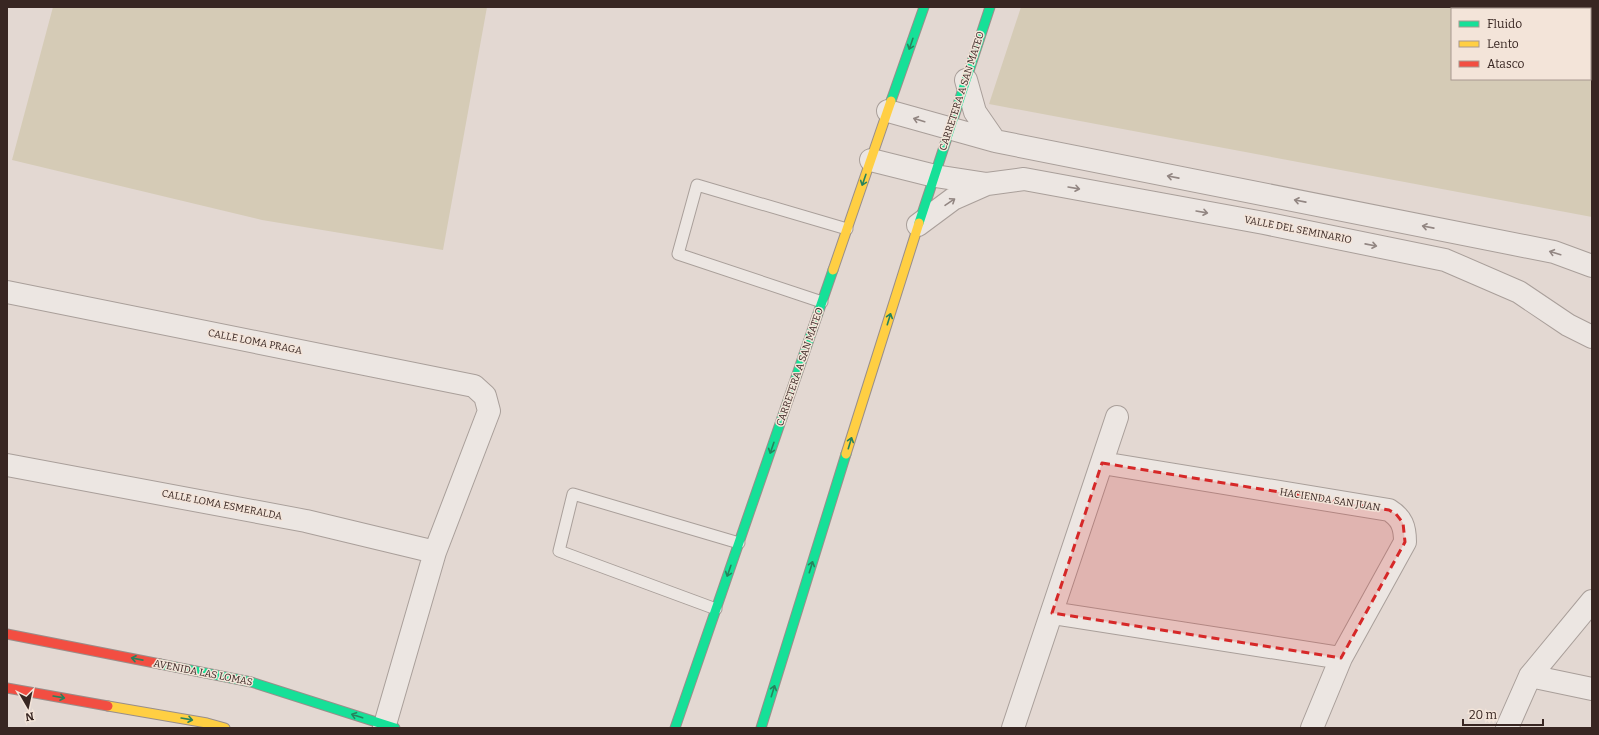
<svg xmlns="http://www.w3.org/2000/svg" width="1599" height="735" font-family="Bitter,serif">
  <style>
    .green { fill: #d5cbb6; fill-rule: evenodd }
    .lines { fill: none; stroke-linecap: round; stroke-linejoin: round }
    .lane-casing { stroke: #a99f9a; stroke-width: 13 }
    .street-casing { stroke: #a99f9a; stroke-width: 24 }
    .fast-casing { stroke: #998e8a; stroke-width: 11 }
    .slow-casing { stroke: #998e8a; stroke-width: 11 }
    .jam-casing { stroke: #998e8a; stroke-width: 11 }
    .lane { stroke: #ece6e2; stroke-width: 11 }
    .street { stroke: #ece6e2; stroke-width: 22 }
    .fast { stroke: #16e098; stroke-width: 9 }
    .slow { stroke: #ffcf43; stroke-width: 9 }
    .jam { stroke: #f24e42; stroke-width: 9 }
    .oneway { stroke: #27835d }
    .oneway2 { stroke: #928682 }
    .marked { fill: #d62828; fill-opacity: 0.2; stroke: #d62828; stroke-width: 3; stroke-dasharray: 8 5; stroke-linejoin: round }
    .labels { text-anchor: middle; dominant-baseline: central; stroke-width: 3; stroke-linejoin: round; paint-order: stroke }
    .street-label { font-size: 10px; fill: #382622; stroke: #f3e4d9 }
  </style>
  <rect width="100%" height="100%" fill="#e3d8d2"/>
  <path class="green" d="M53,7H487L443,250L262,220L12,160Z
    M1021,7H1592V217L989,104ZM1452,9H1590V79H1452Z"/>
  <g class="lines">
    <g class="lane-casing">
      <path id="lane" d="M822,302L678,254L697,185L847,229
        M716,609L559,551L573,494L739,543"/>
    </g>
    <g class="street-casing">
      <path id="street" d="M966,80L975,112L995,141L1554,252L1592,266
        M888,111L995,141
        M871,160L935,176L987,184
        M918,225L953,199L987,184L1024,179L1264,223L1445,260L1519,292L1568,325L1592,337
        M7,292L474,386L485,396L489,411L435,552L384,728
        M1102,463L1389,510C1402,518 1405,527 1405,542L1341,658L1312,728
        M7,465L306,521L435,552
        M1052,613L1341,658
        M1530,676L1592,689
        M1013,728L1117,417
        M1507,728L1530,676L1592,601"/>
    </g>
    <g class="fast-casing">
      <path id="fast" d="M891,101L924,7
        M919,223L990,7
        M160,664L251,682L395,728
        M675,728L833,270
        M761,728L846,454"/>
    </g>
    <g class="slow-casing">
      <path id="slow" d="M833,270L891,101
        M846,454L919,223
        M108,706L207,723L225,728"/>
    </g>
    <g class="jam-casing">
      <path id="jam" d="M7,634L160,664
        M7,688L108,706"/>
    </g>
    <use href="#lane" class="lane"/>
    <use href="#street" class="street"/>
    <use href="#fast" class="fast"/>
    <use href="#slow" class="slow"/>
    <use href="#jam" class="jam"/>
  </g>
  <defs><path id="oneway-shaft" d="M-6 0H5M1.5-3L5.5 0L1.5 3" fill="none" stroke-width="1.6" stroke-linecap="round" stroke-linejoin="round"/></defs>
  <g class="oneway">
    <use href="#oneway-shaft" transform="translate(911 44) rotate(109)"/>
    <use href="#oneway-shaft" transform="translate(864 180) rotate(109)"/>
    <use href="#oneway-shaft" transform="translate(889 319) rotate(-73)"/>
    <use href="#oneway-shaft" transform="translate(850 443) rotate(-73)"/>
    <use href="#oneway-shaft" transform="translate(772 448) rotate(109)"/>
    <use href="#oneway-shaft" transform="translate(811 567) rotate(-73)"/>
    <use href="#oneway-shaft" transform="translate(729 571) rotate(109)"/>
    <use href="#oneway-shaft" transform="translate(137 659) rotate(-169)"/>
    <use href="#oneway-shaft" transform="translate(773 691) rotate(-73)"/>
    <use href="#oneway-shaft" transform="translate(59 697) rotate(10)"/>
    <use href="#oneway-shaft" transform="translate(357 716) rotate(-162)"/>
    <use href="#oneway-shaft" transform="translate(187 719) rotate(10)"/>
  </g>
  <g class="oneway2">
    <use href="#oneway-shaft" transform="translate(919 120) rotate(-163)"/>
    <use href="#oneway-shaft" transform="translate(1173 177) rotate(-169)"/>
    <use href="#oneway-shaft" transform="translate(1074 188) rotate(10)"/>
    <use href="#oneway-shaft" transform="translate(1300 201) rotate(-169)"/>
    <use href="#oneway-shaft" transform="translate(950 202) rotate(-34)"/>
    <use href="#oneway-shaft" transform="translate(1202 212) rotate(10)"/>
    <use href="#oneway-shaft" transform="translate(1428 227) rotate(-169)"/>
    <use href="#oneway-shaft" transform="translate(1371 245) rotate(11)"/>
    <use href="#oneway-shaft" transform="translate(1555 253) rotate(-163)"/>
  </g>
  <path class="marked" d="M1102,463L1389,510L1396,514L1403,523L1405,542L1341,658L1052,613Z"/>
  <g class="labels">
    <g class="street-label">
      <text transform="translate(962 91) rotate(-72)">CARRETERA A SAN MATEO</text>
      <text transform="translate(1298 230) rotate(11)">VALLE DEL SEMINARIO</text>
      <text transform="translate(255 342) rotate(11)">CALLE LOMA PRAGA</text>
      <text transform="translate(800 367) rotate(-71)">CARRETERA A SAN MATEO</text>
      <text transform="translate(1330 500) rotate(9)">HACIENDA SAN JUAN</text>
      <text transform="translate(222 505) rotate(11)">CALLE LOMA ESMERALDA</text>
      <text transform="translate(203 673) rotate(11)">AVENIDA LAS LOMAS</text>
    </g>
  </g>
  <rect width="1599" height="735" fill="none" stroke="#382622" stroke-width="16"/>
  <rect x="1451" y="8" width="140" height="72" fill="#f3e4d9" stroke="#a89890"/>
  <rect x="1459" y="21" width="20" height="6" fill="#16e098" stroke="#a89890"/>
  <text x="1487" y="28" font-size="12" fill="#382622">Fluido</text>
  <rect x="1459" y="41" width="20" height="6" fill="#ffcf43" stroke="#a89890"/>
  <text x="1487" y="48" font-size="12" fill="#382622">Lento</text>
  <rect x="1459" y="61" width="20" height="6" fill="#f24e42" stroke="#a89890"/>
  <text x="1487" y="68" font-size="12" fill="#382622">Atasco</text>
  <g transform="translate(28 707) rotate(171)" stroke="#f3e4d9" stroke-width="3" paint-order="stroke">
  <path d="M0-3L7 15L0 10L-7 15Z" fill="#382622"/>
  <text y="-6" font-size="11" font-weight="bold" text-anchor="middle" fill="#382622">N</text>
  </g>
  <path d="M1463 719v6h80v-6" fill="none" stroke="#382622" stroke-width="2"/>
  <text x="1469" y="719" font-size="12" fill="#382622" stroke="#f3e4d9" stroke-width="3" paint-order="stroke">20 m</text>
</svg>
